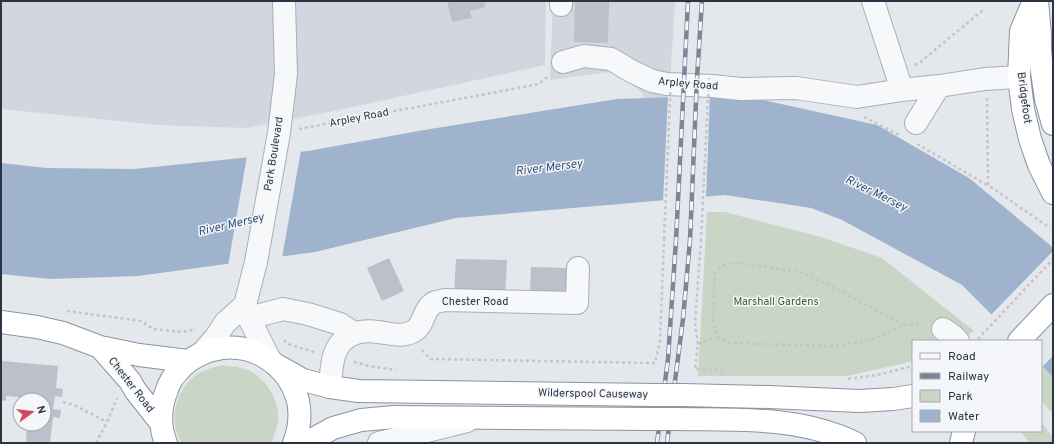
<svg xmlns="http://www.w3.org/2000/svg" width="1054" height="444" font-family="Overpass,sans-serif">
  <style>
    .built { fill: #d2d6de }
    .green { fill: #c9d6c5 }
    .water { fill: #9fb4cc }
    .pier { fill: #e4e7ec }
    .building { fill: #bbc0ca }
    .lines { fill: none; stroke-linecap: round; stroke-linejoin: round }
    .minor-casing { stroke: #a9aeb7; stroke-width: 24 }
    .highway-casing { stroke: #8b94a3; stroke-width: 24 }
    .path { stroke: #c2c5cb; stroke-width: 2.5; stroke-dasharray: 3 3; stroke-linecap: butt }
    .minor { stroke: #f7f8fa; stroke-width: 22 }
    .highway { stroke: #fff; stroke-width: 22 }
    .rail-casing { stroke: #7d8696; stroke-width: 4.5 }
    .rail { stroke: #f4f6f9; stroke-width: 3; stroke-dasharray: 9; stroke-linecap: butt }
    .highway-bridge-casing { stroke: #8b94a3; stroke-width: 24; stroke-linecap: butt }
    .path-bridge { stroke: #c2c5cb; stroke-width: 2.5; stroke-dasharray: 3 3; stroke-linecap: butt }
    .highway-bridge { stroke: #fff; stroke-width: 22 }
    .labels { text-anchor: middle; dominant-baseline: central; stroke-width: 3; stroke-linejoin: round; paint-order: stroke }
    .street-label { font-size: 11px; fill: #2b3445; stroke: #f4f6f9 }
    .park-label { font-size: 11px; fill: #3f6138; stroke: #f4f6f9 }
    .water-label { font-size: 12px; font-style: italic; fill: #34527a; stroke: #f4f6f9 }
  </style>
  <rect width="100%" height="100%" fill="#e4e7ec"/>
  <path class="built" d="M1,1H546L545,65L334,111L246,128L158,125L1,109Z
    M553,1H675L669,100L645,102L642,93L616,71L550,80Z"/>
  <path class="green" d="M707,212H725L821,237L882,258L974,331L959,341H913V361L901,364L847,376H698Z
    M223,365C228,366 233,366 238,367C260,371 276,392 278,413C279,424 275,434 271,443H182C168,423 175,394 192,378C201,370 212,368 223,365Z
    M1044,368L1053,377V414L1041,401V371Z
    M1041,422L1053,437V443H1030L1020,431H1041Z"/>
  <path class="water" d="M740,95L877,125L969,178L1050,245L1053,249V377L1041,365V341H1018L962,285L842,220L811,208L725,195L456,218L315,252L138,276L50,279L1,274V163L47,168L134,169L308,151L424,130L617,99Z"/>
  <path class="pier" d="M710,94L706,199L663,203L668,95Z
    M301,150L282,258L228,266L247,156Z
    M1053,251V356L1041,368V341H1015L990,316Z"/>
  <path class="building" d="M447,1H488V2L484,3L485,7L470,11L472,18L452,22Z
    M575,1H609L608,43L574,42Z
    M389,258L404,291L382,301L367,268Z
    M456,259L507,260L505,298L454,296Z
    M531,267L568,268V293L530,292Z
    M1,361L58,366L56,388L63,389L62,397L55,396L53,409L61,410L60,418L53,417L50,443H26L27,424H44V400H30V398L6,396V401L1,400Z"/>
  <g class="lines">
    <g class="minor-casing">
      <path id="minor" d="M873,1L902,90
        M561,5V1
        M563,62L584,56L611,59L631,71L652,81L667,84L712,86L741,89L796,88L857,97L902,90L939,86L985,79L1019,77
        M916,123L939,86
        M249,318L283,309L308,314L340,324L354,333
        M943,329L952,335L958,341
        M201,354L216,337L225,323L245,305
        M270,360L249,318L245,305L256,262L279,133L286,74L284,1
        M330,387C331,377 331,366 334,356C340,336 358,329 378,332C390,333 402,338 414,331C425,324 423,307 436,302C439,301 442,301 445,300L577,303L578,268
        M379,443L467,421"/>
    </g>
    <g class="highway-casing">
      <path id="highway" d="M1034,1L1021,31L1019,77L1023,109L1030,139L1039,165L1053,193
        M1037,1L1040,35V49L1042,72L1046,99L1053,124
        M1,322L37,327L63,333L100,347L139,355L188,361
        M1019,341L1053,305
        M100,347L130,381L135,390L161,423
        M278,366L303,380L330,387L359,391L656,395
        M682,395L769,397L860,401L893,399L913,396
        M678,419C739,420 799,416 855,443
        M166,443C159,426 160,406 167,390C168,386 170,382 172,379C174,375 179,371 182,367C193,356 207,350 222,348C257,344 289,367 298,401C301,415 299,430 294,443
        M306,443L333,428L361,420L394,417L653,419
        M961,443L964,431"/>
    </g>
    <path class="path" d="M915,65L918,64L983,10
      M987,98L988,185L1050,228
      M864,117L899,135
      M299,129L539,84L548,76
      M917,144L987,185
      M67,311L141,321L153,329L183,332L196,329
      M904,325L839,290L804,273L748,264L734,263L722,266L715,274L713,323L718,337L729,343L834,346L868,341L904,325L924,323
      M718,337L698,344L695,369L722,370V375
      M978,339L1053,259
      M284,340L288,344L314,352
      M698,344L695,323L701,241
      M422,350L430,359L655,363L660,342L664,239
      M354,362L369,366L396,370
      M848,379L877,375L913,366
      M63,402L74,405L107,422
      M96,443L107,422L117,398"/>
    <use href="#minor" class="minor"/>
    <use href="#highway" class="highway"/>
    <g class="rail-casing">
      <path id="rail" d="M657,443L668,359L676,240L688,1
        M667,443L683,319L690,240L697,78L702,1"/>
    </g>
    <use href="#rail" class="rail"/>
    <g class="highway-bridge-casing">
      <path id="highway-bridge" d="M656,395H682
        M653,419H678"/>
    </g>
    <path class="path-bridge" d="M664,239L671,77
      M701,241L709,78"/>
    <use href="#highway-bridge" class="highway-bridge"/>
  </g>
  <g class="labels">
    <g class="street-label">
      <text transform="translate(688 84) rotate(5)">Arpley Road</text>
      <text transform="translate(1024 98) rotate(82)">Bridgefoot</text>
      <text transform="translate(359 118) rotate(-11)">Arpley Road</text>
      <text transform="translate(274 154) rotate(-81)">Park Boulevard</text>
      <text x="475" y="302">Chester Road</text>
      <text transform="translate(131 385) rotate(52)">Chester Road</text>
      <text transform="translate(593 394) rotate(1)">Wilderspool Causeway</text>
    </g>
    <g class="park-label">
      <text x="776" y="302">Marshall Gardens</text>
    </g>
    <g class="water-label">
      <text transform="translate(549 168) rotate(-7)">River Mersey</text>
      <text transform="translate(876 194) rotate(26)">River Mersey</text>
      <text transform="translate(231 225) rotate(-13)">River Mersey</text>
    </g>
  </g>
  <rect width="1054" height="444" fill="none" stroke="#2b3445" stroke-width="4"/>
  <rect x="912" y="340" width="130" height="92" fill="#f4f6f9" stroke="#a4a8b1"/>
  <rect x="920" y="353" width="20" height="6" fill="#f7f8fa" stroke="#a4a8b1"/>
  <text x="948" y="360" font-size="12" fill="#2b3445">Road</text>
  <rect x="920" y="373" width="20" height="6" fill="#7d8696" stroke="#a4a8b1"/>
  <text x="948" y="380" font-size="12" fill="#2b3445">Railway</text>
  <rect x="920" y="390" width="20" height="12" fill="#c9d6c5" stroke="#a4a8b1"/>
  <text x="948" y="400" font-size="12" fill="#2b3445">Park</text>
  <rect x="920" y="410" width="20" height="12" fill="#9fb4cc" stroke="#a4a8b1"/>
  <text x="948" y="420" font-size="12" fill="#2b3445">Water</text>
  <g transform="translate(32 412) rotate(75)"><circle r="19" fill="#f4f6f9" stroke="#a4a8b1"/>
  <path d="M0-3L7 15L0 10L-7 15Z" fill="#d1495b"/>
  <text y="-6" font-size="11" font-weight="bold" text-anchor="middle" fill="#2b3445">N</text>
  </g>
</svg>
